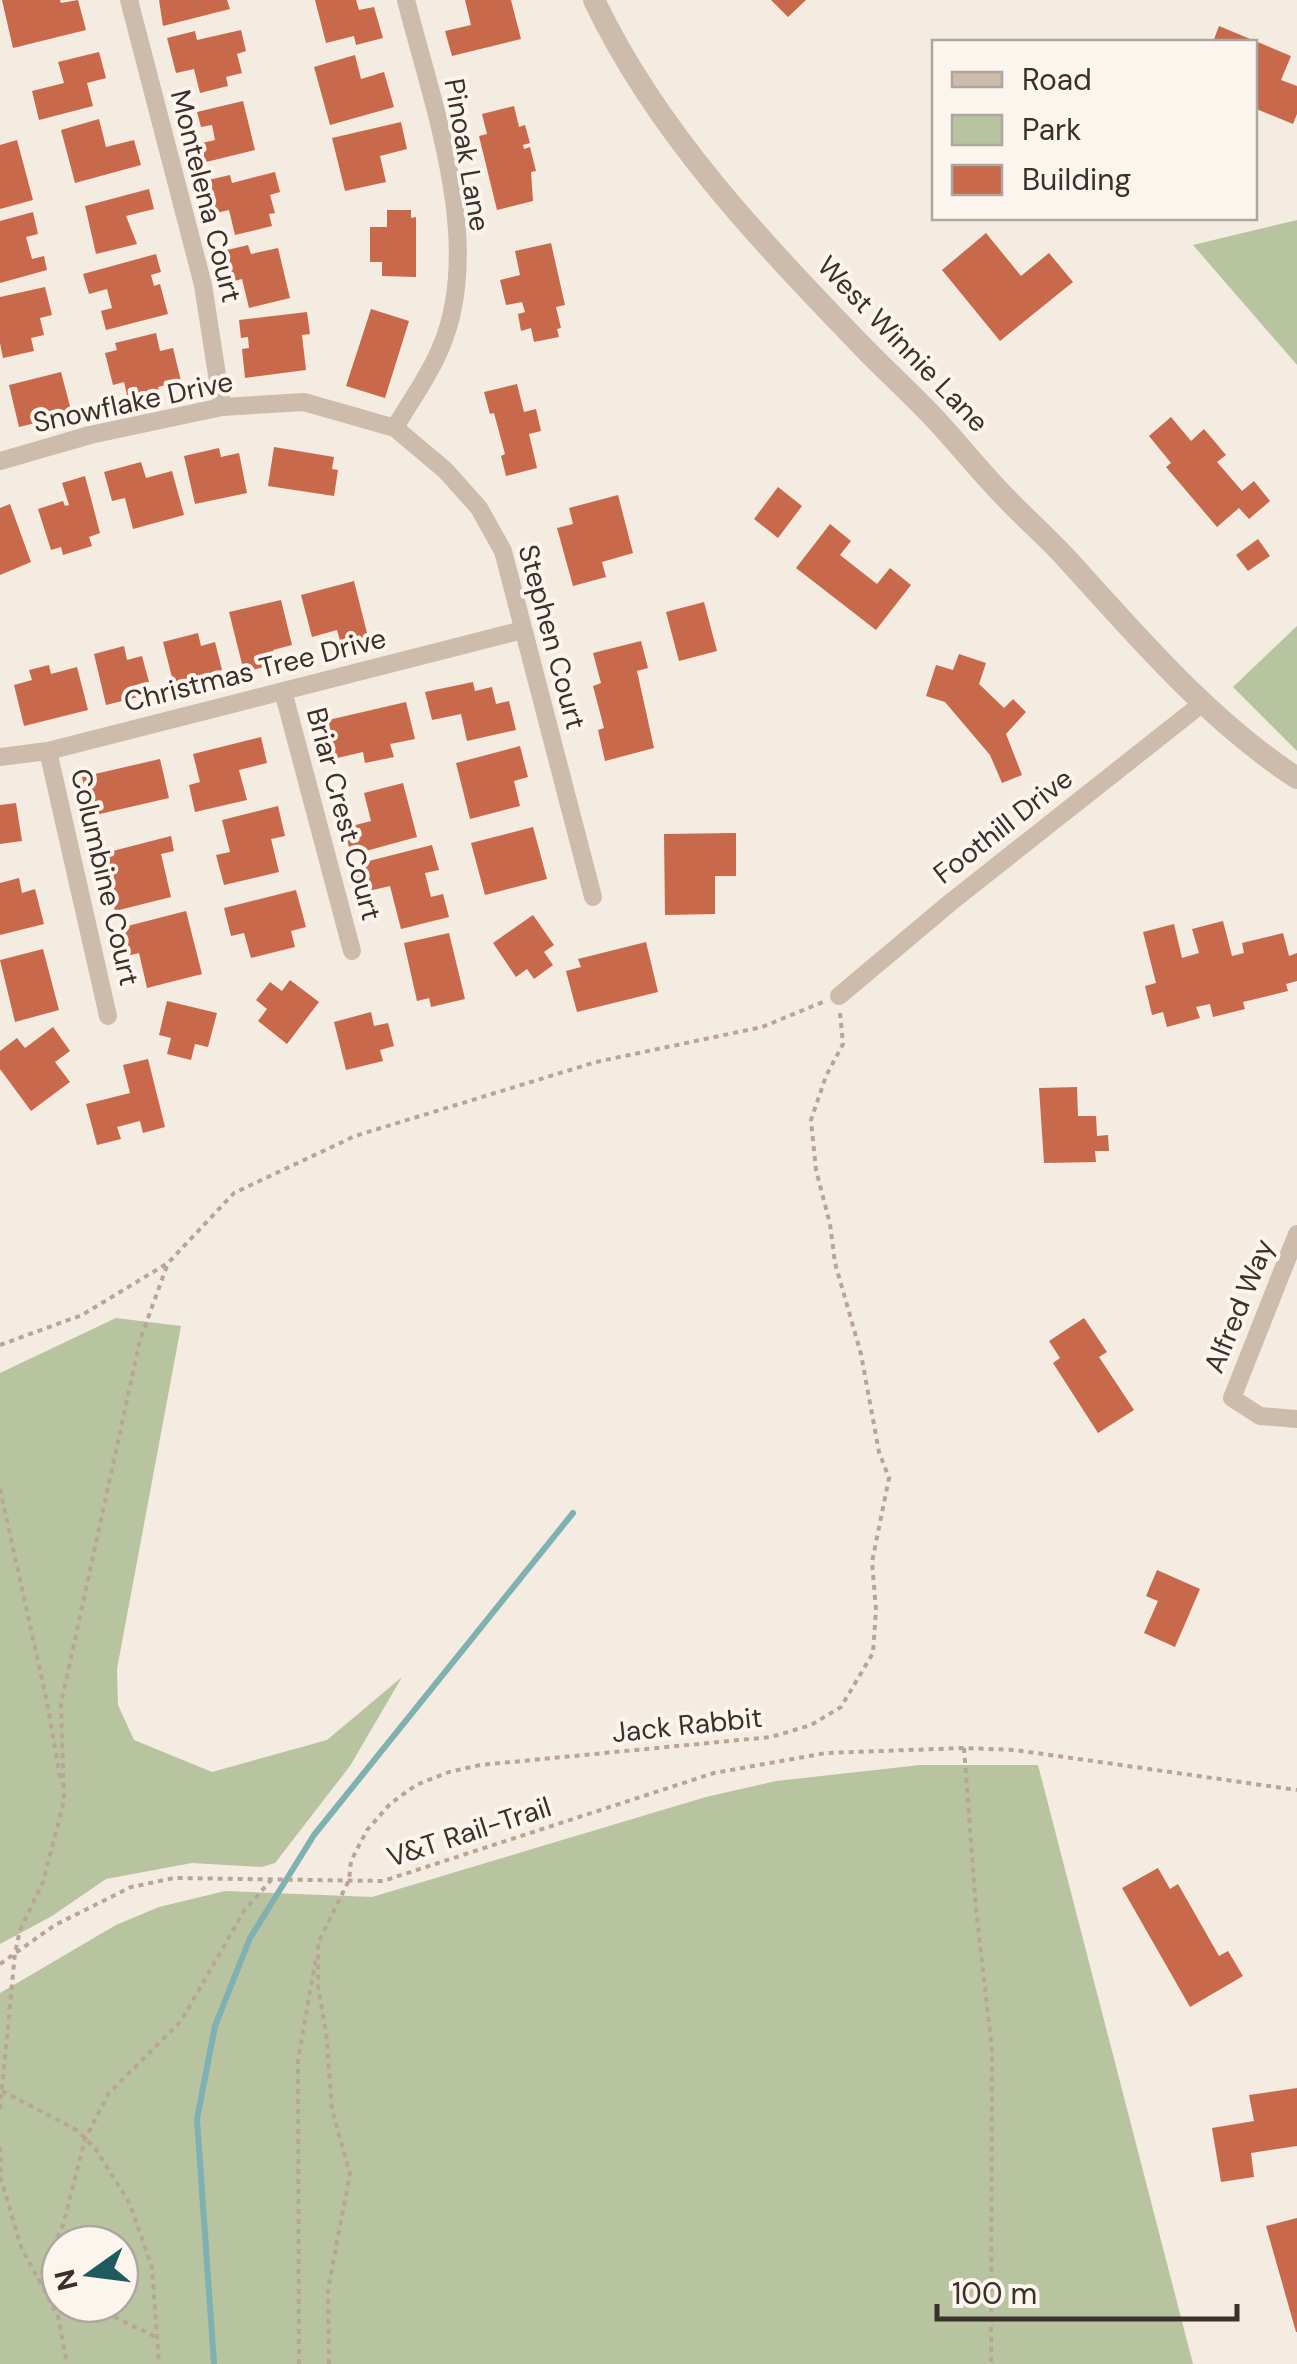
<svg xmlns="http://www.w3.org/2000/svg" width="1297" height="2364" font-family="'DM Sans',sans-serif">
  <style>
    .green { fill: #b8c4a0; fill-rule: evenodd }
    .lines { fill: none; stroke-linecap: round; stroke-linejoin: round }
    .stream { stroke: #7fb0b2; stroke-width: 6 }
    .building { fill: #c8694b }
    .path { stroke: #b9a596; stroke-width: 4; stroke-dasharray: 5 5; stroke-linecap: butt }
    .minor { stroke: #cdbbac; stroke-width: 18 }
    .tertiary { stroke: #cdbbac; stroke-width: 22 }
    .labels { text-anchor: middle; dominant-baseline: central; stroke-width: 8; stroke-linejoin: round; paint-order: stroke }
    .street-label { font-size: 28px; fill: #3b302b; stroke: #fbf5ee }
  </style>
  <rect width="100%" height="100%" fill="#f4ebe1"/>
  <path class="green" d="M1297,220V365L1193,245Z
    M1297,626V751L1233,687Z
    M116,1318L181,1326L117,1669L118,1705L134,1740L212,1772L327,1740L402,1677L350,1766L275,1863L262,1867L192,1863L106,1879L52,1916L0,1944V1373Z
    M920,1765H1038L1193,2364H0V1993L116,1925L159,1907L225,1891L372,1897L706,1797L776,1781ZM60,2244H120V2304H60Z"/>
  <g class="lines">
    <path class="stream" d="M214,2364L197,2119L215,2026L250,1938L314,1835L573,1513"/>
  </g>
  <path class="building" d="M2,0H60L61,3L78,0L86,30L13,48Z
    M159,0H227L230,9L163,26Z
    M315,0H356L359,10L374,7L383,38L356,45L354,36L326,43Z
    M465,0H511L521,39L452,56L445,31L471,25Z
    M771,0H806L788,17Z
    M1219,26L1291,56L1281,80L1297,86V114L1293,124L1254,108V42H1213Z
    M241,30L246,51L237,54L242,73L226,77L228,86L200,93L194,69L176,73L167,38L195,31L197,40Z
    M99,52L106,78L87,83L93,106L39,120L32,91L64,83L58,62Z
    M355,55L361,79L384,72L394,107L330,125L314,67Z
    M243,101L255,150L194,165L189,146L215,140L212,125L201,127L197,112Z
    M514,106L519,127L525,125L530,143L523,145L524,149L530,147L536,171L531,172L533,201L497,210L479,136L487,134L482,114Z
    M99,119L106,147L134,140L141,165L75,183L61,130Z
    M401,122L407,149L380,156L386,182L345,191L332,138Z
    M17,140L33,200L0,209V145Z
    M275,172L280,192L270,195L275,213L269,214L272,226L235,235L229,210L212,214L204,181L230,175L232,183Z
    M149,189L154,209L126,216L137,244L96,254L85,206Z
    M387,210H411V218L416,217V277L382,276V262H370V227H387Z
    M33,212L38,234L26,237L32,259L44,256L47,270L0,283V221Z
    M986,233L1021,276L1049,253L1073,282L1000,341L942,270Z
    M551,243L565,305L556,307L561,328L557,329L559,337L534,342L531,328L521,331L518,314L525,312L522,302L506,305L500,280L520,275L515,251Z
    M248,245L251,254L278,248L290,298L249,308L242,279L231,282L223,251Z
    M156,254L161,272L151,275L154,286L160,284L168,314L106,330L101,311L112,308L107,289L89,294L83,274Z
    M45,287L52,315L40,318L44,335L31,338L34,351L3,358L0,343V297Z
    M371,309L409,321L385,398L346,386Z
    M307,312L310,334L302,335L306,370L245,378L242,349L249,348L248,337L241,338L239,320Z
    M156,333L160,351L173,348L181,381L158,387L160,396L129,403L124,382L113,385L105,353L117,350L115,343Z
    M61,372L72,414L19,427L9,385Z
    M517,384L524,412L536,409L541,431L529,434L537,468L506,476L501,456L505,454L494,413L490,414L484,392Z
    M1171,417L1191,441L1204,429L1226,455L1217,462L1242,491L1254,481L1270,501L1249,519L1239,508L1217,527L1166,467L1171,463L1149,436Z
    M274,447L334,457L332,469L338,470L334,496L268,486Z
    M219,448L221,457L239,453L247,493L195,504L184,456Z
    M141,462L146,478L172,471L184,515L133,529L125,498L112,501L104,472Z
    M85,476L100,533L89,537L92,546L63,555L61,547L51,550L38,509L63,501L65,506L69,505L62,483Z
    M778,487L802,506L778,538L754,519Z
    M618,495L633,553L602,562L606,577L573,586L557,528L573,524L569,508Z
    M10,504L31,562L0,575V508Z
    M830,524L851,541L840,555L877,584L890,568L911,585L876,630L796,568Z
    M1258,539L1270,556L1248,571L1236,555Z
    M354,581L368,637L341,644L337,630L312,637L301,595Z
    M281,600L292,645L273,650L276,664L244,672L229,612Z
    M704,602L717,651L679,661L666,612Z
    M198,633L201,646L215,642L222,670L210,673L212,680L175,689L163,642Z
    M641,641L648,668L637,671L654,748L605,761L598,730L604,728L593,686L601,683L593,653Z
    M124,646L127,660L142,656L149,682L135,685L138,697L106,705L94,654Z
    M959,654L986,663L979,684L1004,708L1013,699L1026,712L1006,734L1022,775L1002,783L990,755L945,702L926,696L936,665L953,670Z
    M49,665L51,674L77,667L88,710L24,726L14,685L32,680L29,670Z
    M473,682L475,691L492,687L496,704L509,701L516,730L467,741L461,714L432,720L425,692Z
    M406,702L415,739L390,744L394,757L365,763L363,752L333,759L324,721Z
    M261,737L267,763L239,770L247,800L195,812L189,785L200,782L193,754Z
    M520,746L528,777L514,781L520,806L470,819L456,763Z
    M160,759L169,798L91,816L82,777Z
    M403,783L417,837L351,855L344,828L371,821L364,793Z
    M16,803L22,841L0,844V805Z
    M278,806L285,836L271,839L279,872L224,885L216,855L230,852L222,820Z
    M533,827L547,879L485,895L471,843Z
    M736,833V876H715V914L665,915L664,834Z
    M171,836L174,851L161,854L171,897L115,911L101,854Z
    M432,845L439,870L425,873L431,897L443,894L449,917L401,929L390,886L360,893L353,865Z
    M19,878L22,893L35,889L44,924L0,935V883Z
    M296,890L306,927L291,931L295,947L251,958L244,933L231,936L224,908Z
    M186,911L202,974L147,988L139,953L123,957L116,929Z
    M533,915L554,945L544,952L553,965L534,979L527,969L516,977L493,943Z
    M1223,921L1232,956L1244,953L1242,943L1283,933L1289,956L1297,953V981L1286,984L1288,991L1243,1002L1245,1009L1213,1017L1210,1004L1196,1007L1200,1018L1167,1027L1163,1012L1152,1015L1145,986L1156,983L1143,932L1174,924L1182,958L1199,953L1192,929Z
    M449,933L465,999L431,1007L429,998L417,1001L404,943Z
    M646,942L658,992L577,1012L566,971L581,967L578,959Z
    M43,949L59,1010L15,1022L0,960Z
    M290,980L319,1002L287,1044L258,1021L267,1009L256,1000L270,982L282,991Z
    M167,1001L217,1013L208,1047L195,1044L191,1060L167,1054L171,1038L159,1035Z
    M371,1012L374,1026L388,1023L394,1046L380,1050L383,1061L346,1070L334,1022Z
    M53,1027L70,1051L55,1062L70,1082L31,1111L0,1069V1051L17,1038L25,1048Z
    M148,1059L165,1127L143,1133L140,1121L117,1127L121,1139L97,1145L86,1104L130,1093L123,1065Z
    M1077,1087L1078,1116H1096L1097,1136L1108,1135L1109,1151H1095L1096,1162L1044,1163L1039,1088Z
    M1084,1318L1107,1352L1099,1357L1134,1410L1098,1433L1053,1363L1060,1358L1049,1341Z
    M1157,1570L1200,1589L1175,1647L1144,1633L1158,1601L1146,1596Z
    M1158,1868L1170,1889L1178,1884L1219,1956L1228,1951L1243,1976L1190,2007L1122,1888Z
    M1297,2088V2146L1251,2153L1254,2177L1221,2182L1212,2128L1254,2121L1249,2095Z
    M1297,2218V2332H1296L1266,2226Z"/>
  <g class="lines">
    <path class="path" d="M0,1345L82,1315L168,1263L234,1193L355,1136L596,1062L762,1027L823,1002
      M0,1489L47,1702L61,1783
      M964,1748L976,1909L992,2050L991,2364
      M0,1964L55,1925L131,1887L174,1878L383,1881L714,1773L826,1753L964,1748L1015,1750L1297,1790
      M2,2091L75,2129L95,2148L130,2204L152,2268L159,2364
      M0,2109L15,1953L20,1930L43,1882L64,1801L61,1704L140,1340L168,1263
      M0,2147L1,2179L21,2247L58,2316L67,2364
      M60,2291L39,2280L63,2225L85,2139L109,2093L181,2021L244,1911L272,1879
      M87,2304L156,2337
      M299,2364L298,2060L316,1958
      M329,2364L328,2289L350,2174L332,2110L326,2031L318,1988V1943L349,1880L351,1861L367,1830L390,1804L416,1785L449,1772L480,1765L771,1737L811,1725L841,1707L873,1653L876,1610L872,1562L889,1478L879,1452L861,1354L835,1263L830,1224L816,1170L811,1120L826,1076L843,1044L840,1013"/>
    <path class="minor" d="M129,0L203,285L222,407
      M395,428C410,401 430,375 441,347C485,244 432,103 406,0
      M0,461L90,435L222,407L304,402L395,428L445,470L479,508L503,551L593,897
      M283,691L352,951
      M48,751L108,1016
      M0,757L48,751L523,630
      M839,996L951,902L1204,702
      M1297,1234L1232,1398L1260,1416L1297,1419"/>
    <path class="tertiary" d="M594,0C657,133 761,241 862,346C887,372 913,395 937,421C961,447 983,475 1008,500C1027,520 1048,538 1067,559C1137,636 1209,721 1297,778"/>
  </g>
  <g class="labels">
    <g class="street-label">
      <text transform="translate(467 155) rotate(80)">Pinoak Lane</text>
      <text transform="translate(206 196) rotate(76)">Montelena Court</text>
      <text transform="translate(903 344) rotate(46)">West Winnie Lane</text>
      <text transform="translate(133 402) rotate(-12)">Snowflake Drive</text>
      <text transform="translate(552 637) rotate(75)">Stephen Court</text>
      <text transform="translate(255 670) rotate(-14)">Christmas Tree Drive</text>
      <text transform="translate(344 814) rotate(75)">Briar Crest Court</text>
      <text transform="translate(1003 826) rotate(-38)">Foothill Drive</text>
      <text transform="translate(105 877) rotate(77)">Columbine Court</text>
      <text transform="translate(1239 1306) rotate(-68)">Alfred Way</text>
      <text transform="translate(687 1725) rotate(-6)">Jack Rabbit</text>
      <text transform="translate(469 1832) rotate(-18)">V&amp;T Rail-Trail</text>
    </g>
  </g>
  <rect x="932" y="40" width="325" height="180" fill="#fbf5ee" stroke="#aea6a0" stroke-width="2.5"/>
  <rect x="952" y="72" width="50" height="15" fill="#cdbbac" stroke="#aea6a0" stroke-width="2.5"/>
  <text x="1022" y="90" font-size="30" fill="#3b302b">Road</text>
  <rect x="952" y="115" width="50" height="30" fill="#b8c4a0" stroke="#aea6a0" stroke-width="2.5"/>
  <text x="1022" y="140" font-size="30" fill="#3b302b">Park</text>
  <rect x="952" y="165" width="50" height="30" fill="#c8694b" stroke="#aea6a0" stroke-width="2.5"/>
  <text x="1022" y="190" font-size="30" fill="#3b302b">Building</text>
  <g transform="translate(90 2274) rotate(256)"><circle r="48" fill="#fbf5ee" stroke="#aea6a0" stroke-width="2.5"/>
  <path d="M0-8L18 38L0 25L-18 38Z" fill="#1f5a5e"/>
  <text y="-15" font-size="28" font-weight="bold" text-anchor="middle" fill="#3b302b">N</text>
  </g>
  <path d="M937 2304v15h300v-15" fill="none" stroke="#3b302b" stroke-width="5"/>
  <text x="952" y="2304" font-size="30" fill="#3b302b" stroke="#fbf5ee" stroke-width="8" paint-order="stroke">100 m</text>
</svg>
